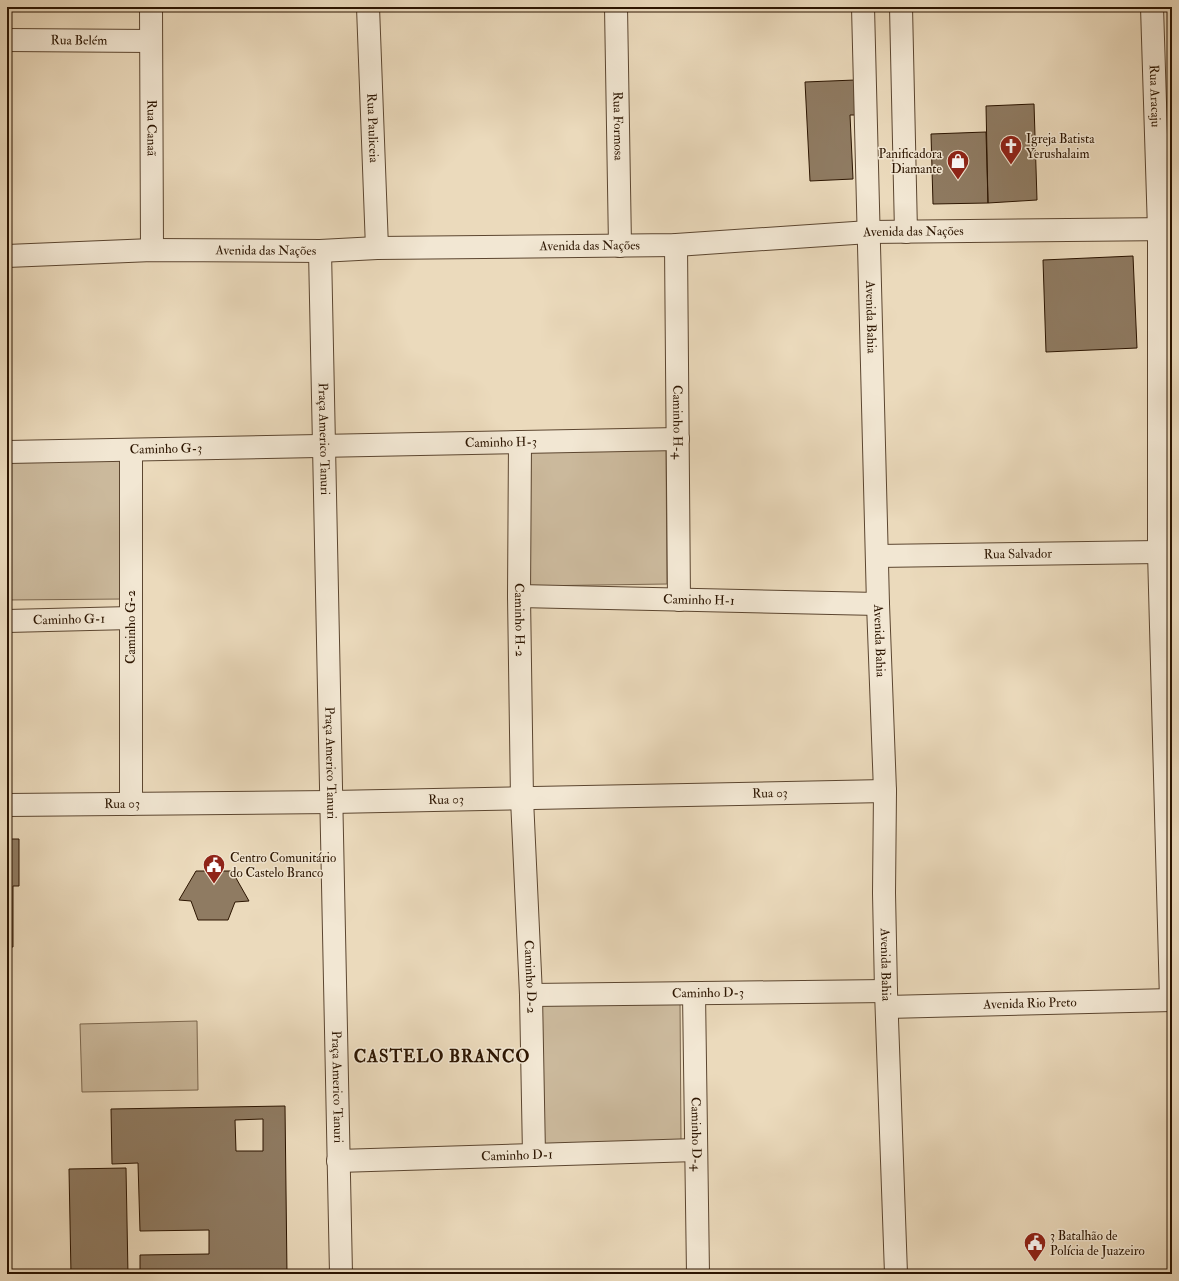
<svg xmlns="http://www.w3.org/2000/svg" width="1179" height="1281" font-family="'IM FELL Double Pica',serif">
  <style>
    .green { fill: #cbb99c; stroke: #7c674e }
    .building { fill: #8f7b62; stroke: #2c1501; fill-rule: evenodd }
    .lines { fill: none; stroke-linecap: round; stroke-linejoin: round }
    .minor-casing { stroke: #5c4630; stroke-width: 24 }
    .tertiary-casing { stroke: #5c4630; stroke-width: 24 }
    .minor { stroke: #f2e7d3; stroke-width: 22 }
    .tertiary { stroke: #f2e7d3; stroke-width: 22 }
    .labels { text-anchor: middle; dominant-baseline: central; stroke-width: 3; stroke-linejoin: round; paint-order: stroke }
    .street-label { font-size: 13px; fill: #2c1501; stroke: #f2e7d3 }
    .poi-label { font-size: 13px; fill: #2c1501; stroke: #f2e7d3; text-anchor: start }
    .district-label { font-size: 17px; font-weight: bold; letter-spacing: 1px; fill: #2c1501; stroke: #f2e7d3 }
  </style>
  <rect width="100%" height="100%" fill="#ebdabc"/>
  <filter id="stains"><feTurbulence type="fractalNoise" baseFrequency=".005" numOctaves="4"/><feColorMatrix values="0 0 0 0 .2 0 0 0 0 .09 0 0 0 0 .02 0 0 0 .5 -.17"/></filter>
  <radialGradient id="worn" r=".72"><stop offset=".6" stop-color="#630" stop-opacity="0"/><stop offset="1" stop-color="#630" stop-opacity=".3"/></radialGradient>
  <path class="green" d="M666,447L667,584L528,586L527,448Z
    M123,457L124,599L7,600V458Z
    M680,998L681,1142L540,1144L539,1000Z
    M197,1021L198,1090L82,1092L80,1024Z"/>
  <path class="building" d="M855,80L857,115H850L853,179L810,181L805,82Z
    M1034,104L1037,200L988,203L986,106Z
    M986,132L988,203L933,204L931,134Z
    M1133,256L1137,348L1046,352L1043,260Z
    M7,839H19V886H13V947H7Z
    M196,871H232L249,901L235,902L228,920H198L191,901L179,900Z
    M285,1106L287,1274H140V1255L209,1254V1230L140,1231L138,1163L112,1164L111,1109ZM263,1119V1151H236L235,1120Z
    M126,1168L128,1274H71L69,1169Z"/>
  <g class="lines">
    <g class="minor-casing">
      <g id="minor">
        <path id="s1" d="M151,7L152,250"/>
        <path id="s2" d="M368,7L377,248"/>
        <path id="s3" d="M616,7L620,246"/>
        <path id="s4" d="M1152,7L1159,230V552L1171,1000"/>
        <path id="s5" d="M7,40L151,41"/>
        <path id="s6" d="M676,245L679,600"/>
        <path id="s7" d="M320,251L341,1274"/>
        <path id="s8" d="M520,442L519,596L522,799L531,995L534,1155"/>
        <path id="s9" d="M7,452L678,439"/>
        <path id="s10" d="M877,556L1159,552"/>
        <path id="s11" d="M519,596L878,604"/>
        <path id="s12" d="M7,621L131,618"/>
        <path d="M131,804V450"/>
        <path id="s13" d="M7,805L332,802L885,791"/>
        <path id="s14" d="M694,993L698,1274"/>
        <path id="s15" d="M531,995L886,991"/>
        <path id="s16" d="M338,1161L696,1150"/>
      </g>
    </g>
    <g class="tertiary-casing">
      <g id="tertiary">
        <path id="s17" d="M863,7L878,604L885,791L884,893L886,991L896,1274"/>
        <path d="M901,7L906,232"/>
        <path id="s18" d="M7,256L152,250L320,251L377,248L676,245L869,232L1172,229"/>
        <path id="s19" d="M887,1007L1172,1000"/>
      </g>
    </g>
    <use href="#minor" class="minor"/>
    <use href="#tertiary" class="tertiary"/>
  </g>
  <defs>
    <g id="church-pin" transform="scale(1.15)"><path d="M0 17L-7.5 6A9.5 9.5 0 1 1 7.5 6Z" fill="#8f2418" stroke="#f2e7d3"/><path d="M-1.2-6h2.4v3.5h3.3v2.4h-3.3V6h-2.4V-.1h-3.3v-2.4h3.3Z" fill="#fff"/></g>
    <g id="shop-pin" transform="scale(1.15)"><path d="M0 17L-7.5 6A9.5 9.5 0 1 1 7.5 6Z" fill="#8f2418" stroke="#f2e7d3"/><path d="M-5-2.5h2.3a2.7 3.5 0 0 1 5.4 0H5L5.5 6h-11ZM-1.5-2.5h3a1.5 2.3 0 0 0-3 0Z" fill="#fff"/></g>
    <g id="civic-pin" transform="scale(1.15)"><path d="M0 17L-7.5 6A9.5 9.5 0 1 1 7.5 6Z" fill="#8f2418" stroke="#f2e7d3"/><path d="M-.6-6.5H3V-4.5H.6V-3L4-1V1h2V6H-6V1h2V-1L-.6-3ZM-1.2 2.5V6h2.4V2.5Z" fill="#fff"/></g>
  </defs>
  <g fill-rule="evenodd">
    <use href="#church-pin" x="1011" y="146"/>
    <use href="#shop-pin" x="958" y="161"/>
    <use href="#civic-pin" x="214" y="865"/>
    <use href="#civic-pin" x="1035" y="1243"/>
  </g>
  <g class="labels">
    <g class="street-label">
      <text stroke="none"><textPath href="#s5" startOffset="72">Rua Belém</textPath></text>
      <text stroke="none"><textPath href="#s4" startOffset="89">Rua Aracaju</textPath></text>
      <text stroke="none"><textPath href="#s3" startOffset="119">Rua Formosa</textPath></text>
      <text stroke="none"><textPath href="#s1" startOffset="121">Rua Canaã</textPath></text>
      <text stroke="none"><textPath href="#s2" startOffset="121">Rua Pauliceia</textPath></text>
      <text stroke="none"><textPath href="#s18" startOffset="907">Avenida das Nações</textPath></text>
      <text stroke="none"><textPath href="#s18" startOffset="583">Avenida das Nações</textPath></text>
      <text stroke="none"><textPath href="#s18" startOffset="259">Avenida das Nações</textPath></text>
      <text stroke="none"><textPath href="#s17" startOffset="310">Avenida Bahia</textPath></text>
      <text stroke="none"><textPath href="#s6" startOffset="177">Caminho H-4</textPath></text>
      <text stroke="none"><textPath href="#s7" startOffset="188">Praça Americo Tanuri</textPath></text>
      <text stroke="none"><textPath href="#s9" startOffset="494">Caminho H-3</textPath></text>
      <text stroke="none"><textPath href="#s9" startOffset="159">Caminho G-3</textPath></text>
      <text stroke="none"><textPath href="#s10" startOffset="141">Rua Salvador</textPath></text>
      <text stroke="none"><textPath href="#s11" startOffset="180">Caminho H-1</textPath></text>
      <text stroke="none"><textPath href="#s12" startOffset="62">Caminho G-1</textPath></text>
      <text stroke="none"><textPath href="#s8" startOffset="178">Caminho H-2</textPath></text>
      <text transform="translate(131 627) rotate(-90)">Caminho G-2</text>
      <text stroke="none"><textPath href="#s17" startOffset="634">Avenida Bahia</textPath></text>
      <text stroke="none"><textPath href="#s7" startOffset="512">Praça Americo Tanuri</textPath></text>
      <text stroke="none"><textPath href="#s13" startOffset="763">Rua 03</textPath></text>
      <text stroke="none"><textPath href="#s13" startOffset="439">Rua 03</textPath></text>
      <text stroke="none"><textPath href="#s13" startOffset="115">Rua 03</textPath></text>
      <text stroke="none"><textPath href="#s17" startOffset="958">Avenida Bahia</textPath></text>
      <text stroke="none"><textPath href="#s8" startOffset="535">Caminho D-2</textPath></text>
      <text stroke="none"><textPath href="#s15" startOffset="177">Caminho D-3</textPath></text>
      <text stroke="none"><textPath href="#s19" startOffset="143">Avenida Rio Preto</textPath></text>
      <text stroke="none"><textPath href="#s7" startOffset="836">Praça Americo Tanuri</textPath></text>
      <text stroke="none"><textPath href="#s14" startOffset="141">Caminho D-4</textPath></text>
      <text stroke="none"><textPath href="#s16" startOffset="179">Caminho D-1</textPath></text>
    </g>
    <g class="poi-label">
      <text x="1026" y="139">Igreja Batista<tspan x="1026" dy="15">Yerushalaim</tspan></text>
      <text x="942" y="154" text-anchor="end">Panificadora<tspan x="942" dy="15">Diamante</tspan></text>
      <text x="230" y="858">Centro Comunitário<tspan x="230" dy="15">do Castelo Branco</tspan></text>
      <text x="1050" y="1236">3 Batalhão de<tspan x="1050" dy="15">Polícia de Juazeiro</tspan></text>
    </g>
    <g class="district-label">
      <text x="442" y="1056">CASTELO BRANCO</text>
    </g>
  </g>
  <rect width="1179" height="1281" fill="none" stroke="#ebdabc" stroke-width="24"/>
  <rect x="8" y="8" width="1163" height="1265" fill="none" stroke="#2c1501" stroke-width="2"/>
  <rect x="12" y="12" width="1155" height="1257" fill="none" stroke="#2c1501"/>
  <rect width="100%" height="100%" filter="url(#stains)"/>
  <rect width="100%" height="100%" fill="url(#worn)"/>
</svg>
